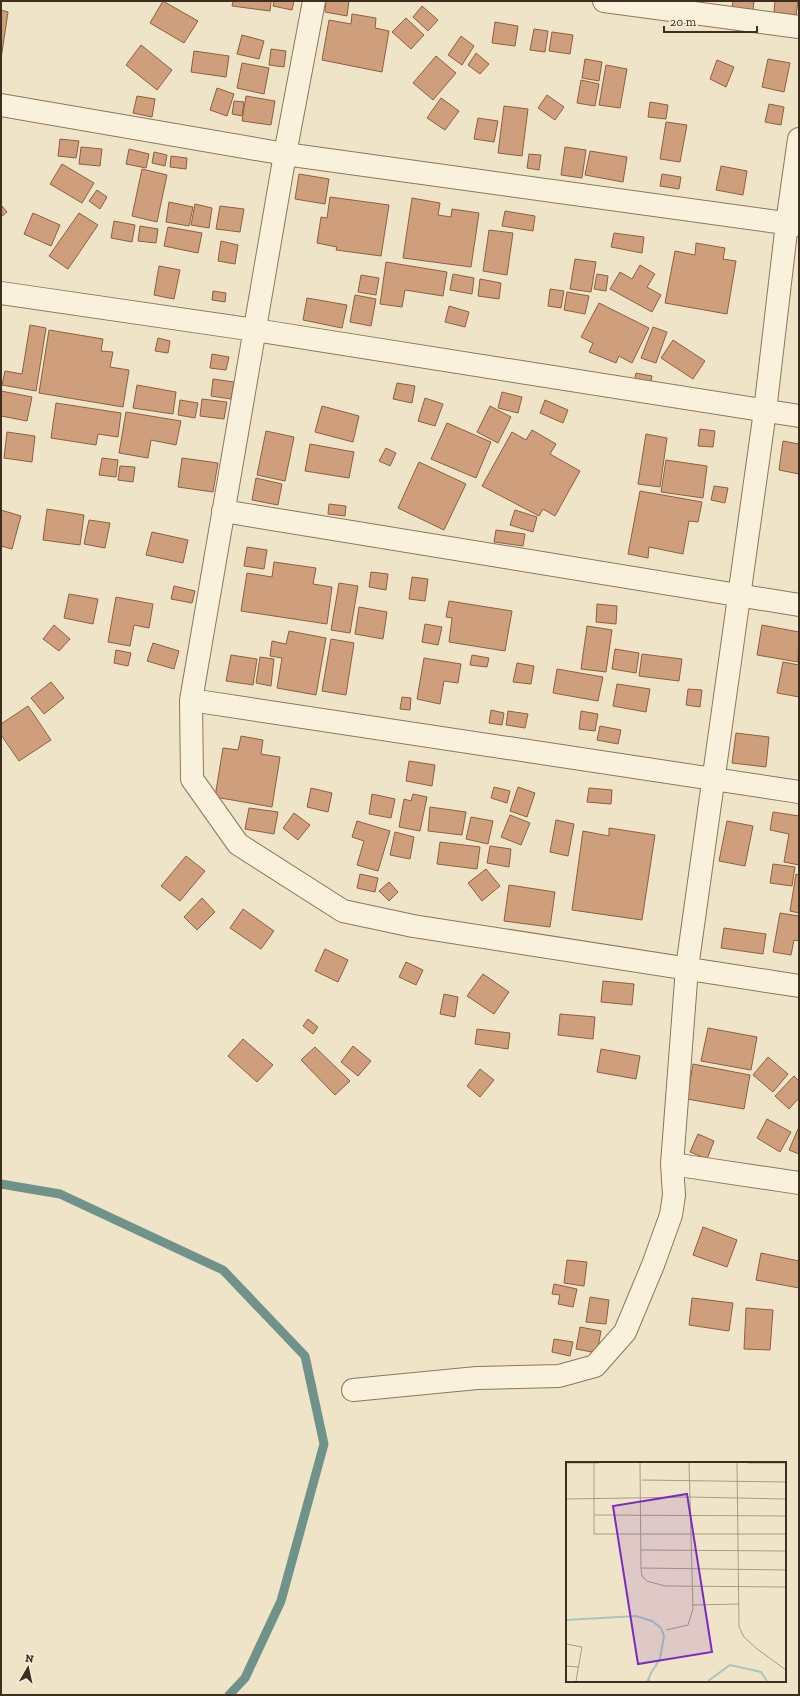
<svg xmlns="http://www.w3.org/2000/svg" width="800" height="1696" font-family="'Zilla Slab',serif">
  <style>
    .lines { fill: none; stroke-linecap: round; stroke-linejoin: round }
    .stream { stroke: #6f938a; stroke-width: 9 }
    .building { fill: #cf9f7d; stroke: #8d5f41 }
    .street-casing { stroke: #8d765c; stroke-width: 24 }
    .street { stroke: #faf1dc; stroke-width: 22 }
    .inset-river { fill: none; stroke: #a9c4bc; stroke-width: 2 }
    .inset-road { fill: none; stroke: #a89b85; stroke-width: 1 }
    .view { fill: #7b2cbf; fill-opacity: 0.15; stroke: #7b2cbf; stroke-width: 2 }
    .inset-edge { fill: none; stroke: #3d2e20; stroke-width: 2 }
  </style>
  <rect width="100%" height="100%" fill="#f0e4c8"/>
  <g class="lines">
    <path class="stream" d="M1,1184L60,1194L223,1270L305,1356L324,1444L281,1601L245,1678L229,1695"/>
  </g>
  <path class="building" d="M163,1L198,21L184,43L150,23Z
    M233,1H271L270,11L232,6Z
    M274,1H294L292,10L273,6Z
    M326,1H349L347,16L325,12Z
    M733,1H754L753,10L732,7Z
    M775,1H798L796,15L774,12Z
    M422,6L438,20L428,31L413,17Z
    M1,10L8,12L1,59Z
    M352,14L376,18L375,28L389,31L382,72L322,60L329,20L351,24Z
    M406,18L424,35L411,49L392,32Z
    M495,22L518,26L515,46L492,43Z
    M534,29L548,31L545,52L530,50Z
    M552,32L573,35L570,54L549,51Z
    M242,35L264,41L259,59L237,54Z
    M461,36L474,46L462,65L448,55Z
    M141,45L172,70L157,90L126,65Z
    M271,49L286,51L284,67L269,65Z
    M194,51L229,56L226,77L191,72Z
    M476,53L489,64L480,74L468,65Z
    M436,56L456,73L433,100L413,83Z
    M585,59L602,62L599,81L582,78Z
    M768,59L790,63L784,92L762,87Z
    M717,60L734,67L726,87L710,79Z
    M242,63L269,68L264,94L237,88Z
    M606,65L627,69L620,108L599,105Z
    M581,80L599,84L595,106L577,103Z
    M217,88L234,94L227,116L210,110Z
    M547,95L564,107L555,120L538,108Z
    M137,96L155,99L152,117L133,113Z
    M246,96L275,101L271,125L242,121Z
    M441,98L459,111L445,130L427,118Z
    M234,101L244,102L242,116L232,114Z
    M650,102L668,105L666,119L648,117Z
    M769,104L784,107L781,125L765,122Z
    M504,106L528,109L522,156L498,153Z
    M478,118L498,121L494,142L474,139Z
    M666,122L687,125L680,162L660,159Z
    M60,139L79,141L76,158L58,156Z
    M81,147L102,149L100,166L79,164Z
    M565,147L586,150L582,178L561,175Z
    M129,149L149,154L146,168L126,164Z
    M590,151L627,157L623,182L585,175Z
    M154,152L167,155L165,166L152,163Z
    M529,154L541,155L539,170L527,168Z
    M171,156L187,158L186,169L170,167Z
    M62,164L94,183L82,203L50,184Z
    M721,166L747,171L743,195L716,190Z
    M142,169L167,175L157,222L132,216Z
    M299,174L329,179L325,204L295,199Z
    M662,174L681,177L679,189L660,186Z
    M97,190L107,197L100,209L89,201Z
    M330,197L389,205L381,256L336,250L337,247L317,243L321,217L327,218Z
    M412,198L440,203L438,215L451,217L452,209L479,213L471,267L403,258Z
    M169,202L193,207L189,226L166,222Z
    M195,204L212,208L209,228L191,225Z
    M1,205L7,212L1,217Z
    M220,206L244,209L240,232L216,229Z
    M505,211L535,216L533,231L502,226Z
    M33,213L60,225L51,246L24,234Z
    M79,213L98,225L68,269L49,256Z
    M114,221L135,225L132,242L111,238Z
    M140,226L158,229L156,243L138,241Z
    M168,227L202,233L198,253L164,246Z
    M489,230L513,233L507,275L483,271Z
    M614,233L644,237L642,253L611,247Z
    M221,241L238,245L235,264L218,261Z
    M696,243L725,248L723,259L736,261L727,314L665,303L675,251L695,255Z
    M575,259L596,262L591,292L570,289Z
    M386,262L447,272L443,296L405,290L402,307L380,304Z
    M640,265L655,274L647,287L661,295L652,312L610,289L620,272L632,279Z
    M159,266L180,270L174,299L154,295Z
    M453,274L474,278L472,294L450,290Z
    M597,274L608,276L606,291L594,289Z
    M361,275L379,278L376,295L358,292Z
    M480,279L501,283L499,299L478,296Z
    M550,289L564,291L561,308L548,306Z
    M213,291L226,293L225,302L212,300Z
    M567,292L589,296L585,314L564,310Z
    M355,295L376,299L371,326L350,322Z
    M307,298L347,305L342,328L303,320Z
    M599,303L649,328L632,363L619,356L616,363L589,352L593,343L581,337Z
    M449,306L469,312L465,327L445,322Z
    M30,325L46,328L36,391L2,385L5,371L22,374Z
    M653,327L667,332L656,363L641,358Z
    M49,330L103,339L101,351L113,352L110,367L129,370L123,407L39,393Z
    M158,338L170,341L168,353L155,351Z
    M673,340L705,361L693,379L661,358Z
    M212,354L229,357L226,370L210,368Z
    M636,373L652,376L650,386L634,383Z
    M213,379L234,382L231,399L211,396Z
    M397,383L415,386L412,403L393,399Z
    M137,385L176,392L173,414L133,408Z
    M1,391L32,397L27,421L1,416Z
    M502,392L522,397L518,413L498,408Z
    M425,398L443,404L435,426L418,421Z
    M202,399L227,402L224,419L200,416Z
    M180,400L198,403L195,418L178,415Z
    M545,400L568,410L563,423L540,413Z
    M56,403L121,413L118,437L98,434L96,445L51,438Z
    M322,406L359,416L353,442L315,432Z
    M490,406L511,417L498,443L477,432Z
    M126,412L181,421L176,445L151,440L148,458L119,453Z
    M447,423L491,442L476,478L431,459Z
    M700,429L715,431L713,447L698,446Z
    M532,430L556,444L550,454L580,471L555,516L543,509L539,516L482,486L512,432L526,440Z
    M266,431L294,437L285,481L257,475Z
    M7,432L35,436L32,462L4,458Z
    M646,434L667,438L660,487L638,484Z
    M783,441L799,444V474L779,470Z
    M310,444L354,452L349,478L305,471Z
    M386,448L396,453L390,466L379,461Z
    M102,458L118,460L116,477L99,475Z
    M182,458L218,463L213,492L178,487Z
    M666,460L707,466L703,498L661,492Z
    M419,462L466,484L444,530L398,508Z
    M120,466L135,467L133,482L118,480Z
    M256,478L282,484L278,505L252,500Z
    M714,486L728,488L725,503L711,500Z
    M640,491L702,502L698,522L689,521L683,554L649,547L648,558L628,554Z
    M329,504L346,506L345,516L328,514Z
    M47,509L84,515L80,545L43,540Z
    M1,510L21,516L12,549L1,546Z
    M515,510L537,517L533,532L510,525Z
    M89,520L110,523L105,548L84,544Z
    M496,530L525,534L523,546L494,542Z
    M152,532L188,540L183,563L146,555Z
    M247,547L267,550L264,569L244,566Z
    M274,562L316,568L313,584L332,587L327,624L241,611L247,573L272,577Z
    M371,572L388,574L386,590L369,587Z
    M412,577L428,579L425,601L409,599Z
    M339,583L358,586L350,633L331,630Z
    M174,586L195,591L192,603L171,599Z
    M69,594L98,599L93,624L64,618Z
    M116,597L153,604L149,628L134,625L130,646L108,642Z
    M449,601L512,611L505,651L449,642L452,618L446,617Z
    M597,604L617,606L616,624L596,622Z
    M359,607L387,612L383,639L355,634Z
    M425,624L442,627L438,645L422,642Z
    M54,625L70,639L59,651L43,639Z
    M762,625L799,632L798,662L757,655Z
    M587,626L612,630L606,672L581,669Z
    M289,631L326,638L316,695L277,688L282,658L270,656L272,641L286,644Z
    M331,639L354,643L346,695L322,691Z
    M153,643L179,651L174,669L147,661Z
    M615,649L639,653L636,673L612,669Z
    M116,650L131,653L128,666L114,663Z
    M642,654L682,659L679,681L639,676Z
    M231,655L257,659L253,685L226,681Z
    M472,655L489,658L487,667L470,665Z
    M260,657L274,659L271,686L256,683Z
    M424,658L461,664L458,683L444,681L440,704L417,699Z
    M783,662L799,665V697L777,693Z
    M517,663L534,666L531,684L513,682Z
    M557,669L603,677L598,701L553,693Z
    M51,682L64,698L44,714L31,698Z
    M617,684L650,689L646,712L613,706Z
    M688,689L702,690L700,707L686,705Z
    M402,697L411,698L410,710L400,709Z
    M28,706L51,740L19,761L1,735V724Z
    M491,710L504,713L502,725L489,723Z
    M508,711L528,714L525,728L506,725Z
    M581,711L598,714L595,731L579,729Z
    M600,726L621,730L618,744L597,740Z
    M736,733L769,737L766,767L732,763Z
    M241,736L263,740L261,754L280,757L272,807L215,797L223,748L238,750Z
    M409,761L435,765L432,786L406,781Z
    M494,787L510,791L507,803L491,798Z
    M518,787L535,793L527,817L510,811Z
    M311,788L332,793L328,812L307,807Z
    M589,788L612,790L611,804L587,802Z
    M372,794L395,799L391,818L369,814Z
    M413,794L427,797L420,831L399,827L404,799L411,801Z
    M430,807L466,812L462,835L428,831Z
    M249,808L278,812L274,834L245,829Z
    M773,812L799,816V865L784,862L789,834L770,830Z
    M294,813L310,825L298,840L283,828Z
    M510,815L530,823L521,845L501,837Z
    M471,817L493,821L488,844L466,839Z
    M556,820L574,824L568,856L550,852Z
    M357,821L390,831L378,871L357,865L364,841L352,837Z
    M727,821L753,826L745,866L719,861Z
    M609,828L655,835L642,920L572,910L583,831L609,836Z
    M395,832L414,837L410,859L390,855Z
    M440,842L480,847L477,869L437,864Z
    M490,846L511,849L509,867L487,863Z
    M186,856L205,871L180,901L161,886Z
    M773,864L795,867L792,886L770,883Z
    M486,869L500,886L482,901L468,883Z
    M360,874L378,878L375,892L357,888Z
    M796,874L799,875V913L790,911Z
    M389,882L398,892L389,901L379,891Z
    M509,885L555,892L550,927L504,921Z
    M202,898L215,912L197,930L184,917Z
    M243,909L274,931L261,949L230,928Z
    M780,913L799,916V941L794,940L791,955L773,952Z
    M724,928L766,934L763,954L721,948Z
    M325,949L348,960L338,982L315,971Z
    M406,962L423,970L416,985L399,977Z
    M483,974L509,992L494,1014L467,996Z
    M603,981L634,984L632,1005L601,1002Z
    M444,994L458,997L455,1017L440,1014Z
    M560,1014L595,1017L593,1039L558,1035Z
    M308,1019L318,1027L313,1034L303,1026Z
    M708,1028L757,1037L751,1070L701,1061Z
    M477,1029L510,1033L508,1049L475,1044Z
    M243,1039L273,1065L257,1082L228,1056Z
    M353,1046L371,1061L358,1076L341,1062Z
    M315,1047L350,1081L335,1095L301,1060Z
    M601,1049L640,1056L636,1079L597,1072Z
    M768,1057L788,1074L773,1092L753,1075Z
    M693,1064L750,1075L744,1109L687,1099Z
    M480,1069L494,1080L480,1097L467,1086Z
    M794,1076L799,1081V1098L789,1109L775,1096Z
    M767,1119L791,1132L780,1152L757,1138Z
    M798,1129L799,1130V1154L789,1150Z
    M698,1134L714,1141L707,1159L690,1152Z
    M703,1227L737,1240L727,1267L693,1255Z
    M761,1253L799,1261V1288L756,1280Z
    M567,1260L587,1262L584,1286L564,1283Z
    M554,1284L577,1289L573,1307L558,1304L560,1295L552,1294Z
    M590,1297L609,1300L606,1324L586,1322Z
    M692,1298L733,1303L729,1331L689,1325Z
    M746,1308L773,1310L770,1350L744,1349Z
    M580,1327L601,1331L597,1353L576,1349Z
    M554,1339L573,1342L570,1356L552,1352Z"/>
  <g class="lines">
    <g class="street-casing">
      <path id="street" d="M314,1L285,154L191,700L192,779L238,844L343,911L413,926L799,986
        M604,1L799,27
        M1,105L285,154L799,225
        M1,293L255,330L799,416
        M223,511L799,605
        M191,700L799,792
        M672,1164L799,1183
        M353,1390L477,1378L559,1376L595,1366L625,1332L653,1265L671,1215L674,1195L672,1164L687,968L765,411L787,223L799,139"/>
    </g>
    <use href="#street" class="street"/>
  </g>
  <g transform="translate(566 1462)">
    <rect width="220" height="220" fill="#f0e4c8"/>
    <path class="inset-river" d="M0,158L70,154L86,159L95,166L98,174L94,197L85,211L82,218L84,219M142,219L164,203L195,210L201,219"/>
    <path class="inset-road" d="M0,1H33M28,1V72H220M74,1L75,106L76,114L81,119L99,124L220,125M171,1L173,165L178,175L191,187L220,208M182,1H220M76,18L220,20M0,37L123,35L220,37M29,53L220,54M75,88L220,89M75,106L220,108M126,143L173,142M100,168L122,163L127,147L123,1M0,182L16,185L10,219M0,204L12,205"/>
    <path class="view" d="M121,32L146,190L72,202L47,44Z"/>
    <rect width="220" height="220" class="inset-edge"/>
  </g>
  <rect width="800" height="1696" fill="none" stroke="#3d2e20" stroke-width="4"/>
  <g transform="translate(28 1668) rotate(9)" stroke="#f7eed8" stroke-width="3" paint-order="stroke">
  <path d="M0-3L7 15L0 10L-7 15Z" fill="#3d2e20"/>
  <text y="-6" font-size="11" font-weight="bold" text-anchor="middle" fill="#3d2e20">N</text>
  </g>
  <path d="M664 26v6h93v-6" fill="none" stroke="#3d2e20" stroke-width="2"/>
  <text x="670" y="26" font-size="12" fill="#3d2e20" stroke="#f7eed8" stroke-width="3" paint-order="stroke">20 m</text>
</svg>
